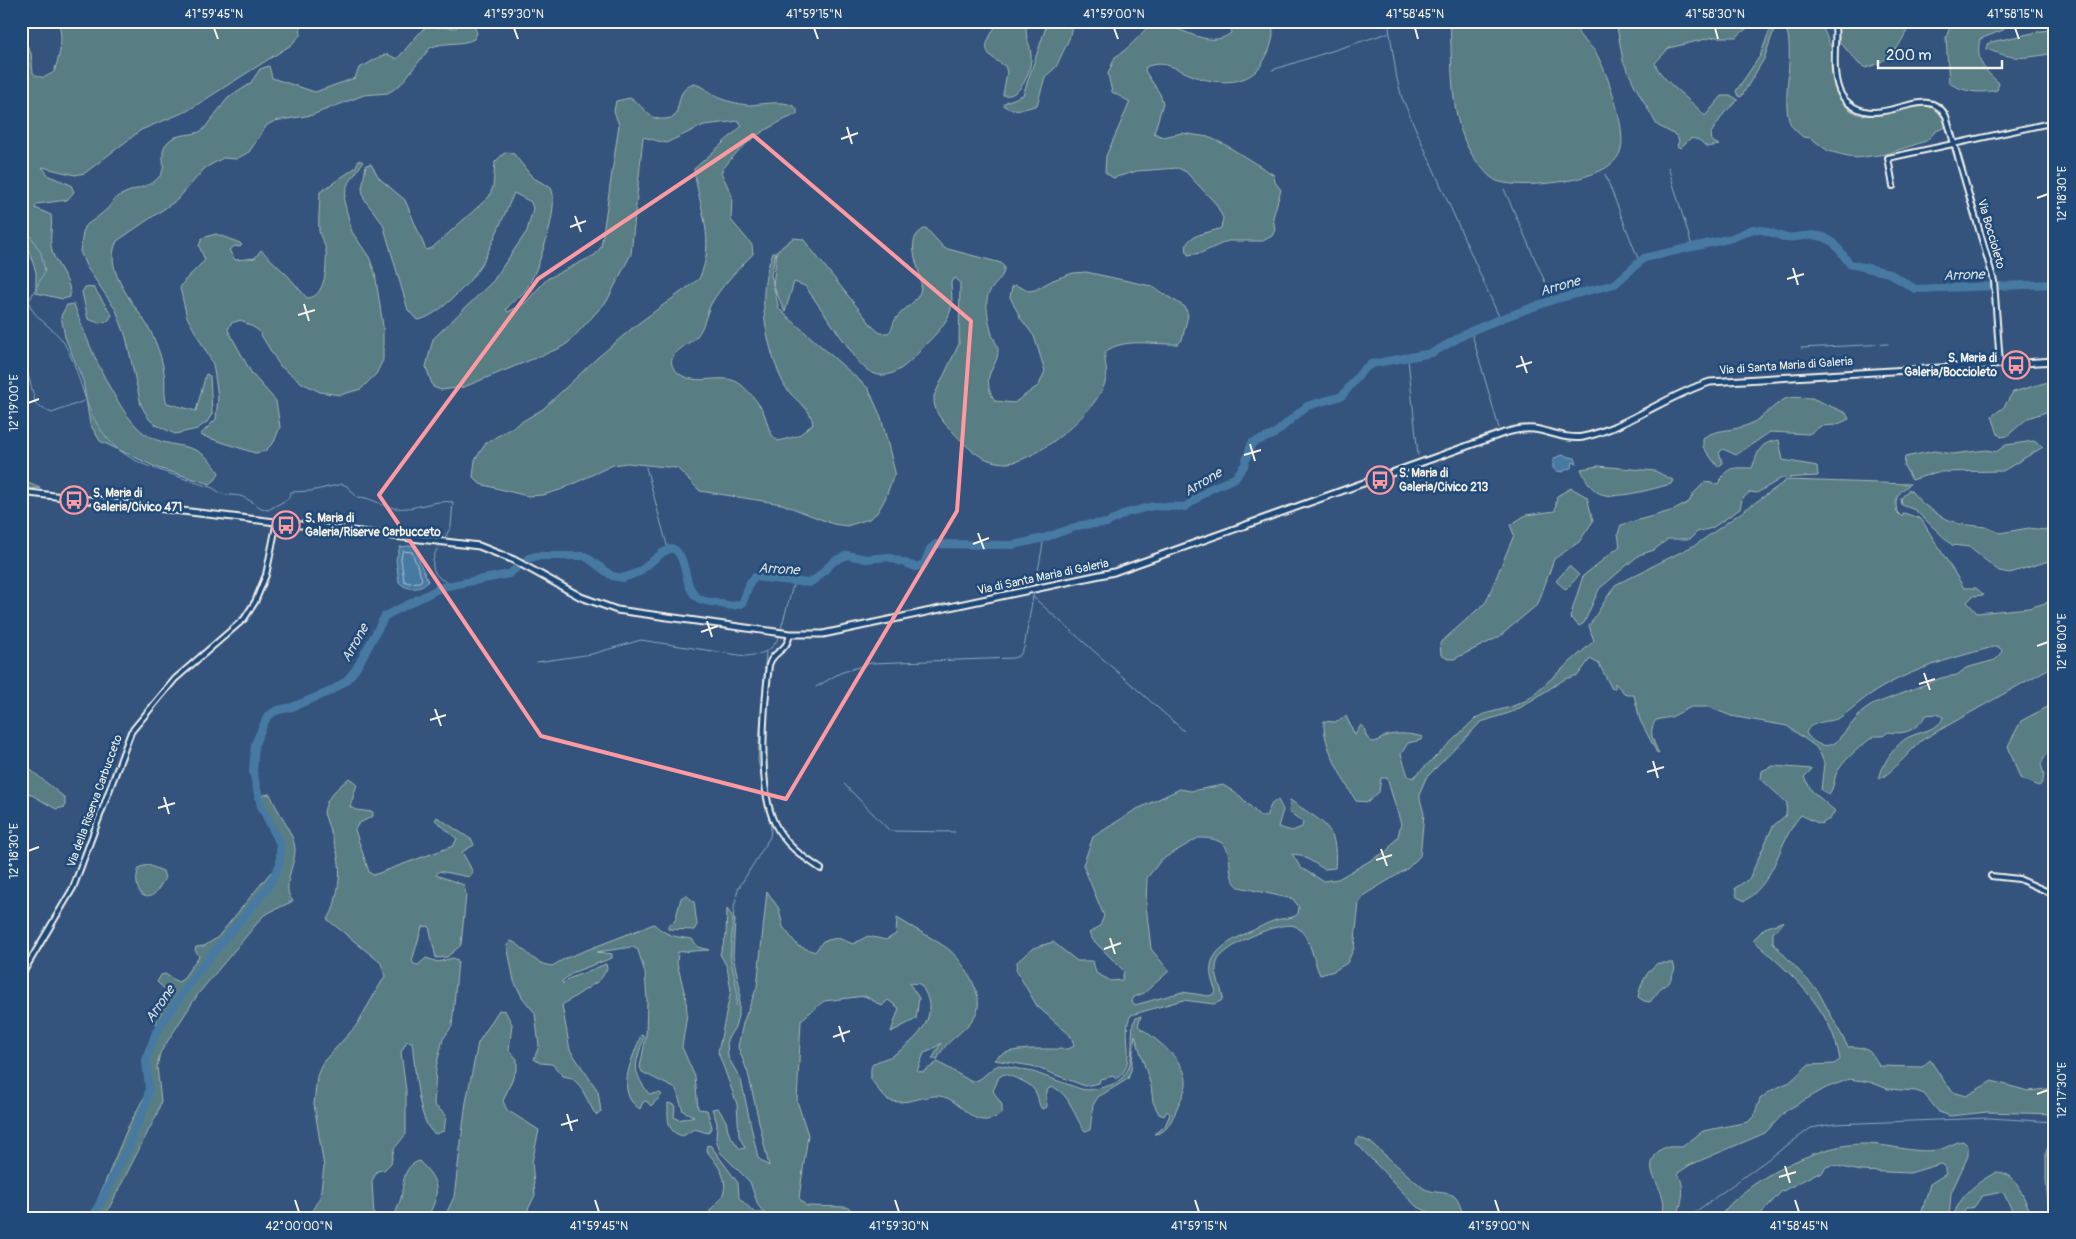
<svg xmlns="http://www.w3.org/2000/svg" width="2076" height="1239" font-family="Pangolin,sans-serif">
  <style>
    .green { fill: #597d83; stroke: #a6b7b6; fill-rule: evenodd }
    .water { fill: #467aa3; stroke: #8caabf }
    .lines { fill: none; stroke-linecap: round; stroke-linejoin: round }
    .shore { stroke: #aec1cc; stroke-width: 1 }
    .stream { stroke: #8caabf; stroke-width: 1 }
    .river { stroke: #467aa3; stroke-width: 8 }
    .minor-casing { stroke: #f4f1e8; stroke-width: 8 }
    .tertiary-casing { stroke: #f4f1e8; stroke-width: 9 }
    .minor { stroke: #1f4a7a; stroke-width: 4 }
    .tertiary { stroke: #1f4a7a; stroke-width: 5 }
    .marked { fill: none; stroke: #ff9aa2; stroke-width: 4; stroke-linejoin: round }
    .ticks { fill: none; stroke: #f4f1e8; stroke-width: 2 }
    .labels { text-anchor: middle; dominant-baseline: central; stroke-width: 5; stroke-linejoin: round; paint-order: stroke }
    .street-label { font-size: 12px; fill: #f4f1e8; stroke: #1f4a7a }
    .poi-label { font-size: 12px; font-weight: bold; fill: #f4f1e8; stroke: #1f4a7a; text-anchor: start }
    .water-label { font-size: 14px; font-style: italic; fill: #dadfde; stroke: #1f4a7a }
    .neatline { fill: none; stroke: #f4f1e8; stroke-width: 2 }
    .ticks-label { font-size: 12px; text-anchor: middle; fill: #f4f1e8 }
  </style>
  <rect width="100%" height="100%" fill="#34547e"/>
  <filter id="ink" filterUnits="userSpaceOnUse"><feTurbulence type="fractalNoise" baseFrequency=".02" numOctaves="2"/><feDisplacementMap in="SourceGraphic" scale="10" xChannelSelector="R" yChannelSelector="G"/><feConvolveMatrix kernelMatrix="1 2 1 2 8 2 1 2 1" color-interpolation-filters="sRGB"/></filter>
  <g filter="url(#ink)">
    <path class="green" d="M58,21H317L300,26L301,34L291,45L187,111L141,130L85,173L75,175L42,167L49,176L71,185L74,192L67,200L37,204L35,208L51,215C53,229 48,241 53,254C58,268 72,282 70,297L63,299L36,293V272L21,228V35L31,53L33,73C41,80 46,77 54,72C60,55 64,39 58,21Z
      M458,21H472L477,33L474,39C460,46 444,41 430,48L400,85L388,93L364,95L312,115L275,121L267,125L249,152L236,159L223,158L205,168L177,200L117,241C101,272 138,306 151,332C157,345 162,358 164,372C166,382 163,395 167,403L196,411L206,374L210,376L212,414L207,422L197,429L175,434L156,425L149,419L141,405L126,337L116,310L86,266L80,251L84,227C92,221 101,215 108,208C111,205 112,201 115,199C128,188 150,189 160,176C168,166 158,152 167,143C175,132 193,137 203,130L228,98L250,84L260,69L269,66L272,78L315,92L355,78L359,68C370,64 376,57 387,54L397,59L423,29L432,27L456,28L459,24Z
      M998,21H1027C1024,39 1030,41 1031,55C1032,70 1021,99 1003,95L1007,72L1005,66C978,50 985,47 998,21Z
      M1048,21H1073L1069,39L1056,67L1045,77L1037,105C1027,109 1013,112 1004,106V103L1023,95Z
      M1225,21H1272C1275,36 1271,49 1263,62C1250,86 1217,85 1194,76C1177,70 1165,59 1146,67L1145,71L1160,94L1163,103L1154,133L1163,137L1182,133L1208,137L1224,144L1274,175L1275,182L1281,190L1273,217L1275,230L1272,236L1263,241H1228L1201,253L1188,255C1179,234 1208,234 1221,228L1223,218L1216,204L1186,172L1178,168L1137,171L1113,178L1105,172L1106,156L1130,102L1112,92L1108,74L1115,57C1126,51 1142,34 1150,24C1180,22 1207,52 1231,33L1232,27Z
      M1450,21H1577C1575,40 1590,41 1597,55C1608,74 1626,128 1621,149C1616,168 1594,174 1576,179C1558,183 1515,188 1497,181C1492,179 1487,174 1483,169C1447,131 1453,70 1450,21Z
      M1616,21H1756L1736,37H1714L1669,48L1655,63C1660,80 1692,100 1705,116L1722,96H1732L1738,100L1725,112L1711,133L1712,141L1719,145L1707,147L1699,140L1691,138L1680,148L1677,146L1679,141L1677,136L1657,125L1635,86L1623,61Z
      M1773,21H1777L1764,59L1741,97L1738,96L1736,91L1760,56Z
      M1781,21H1821C1823,31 1829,40 1832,50C1837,63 1831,81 1838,95C1863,144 1916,87 1938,110C1942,114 1944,121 1946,127L1936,131L1926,141L1886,154L1856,158L1828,151L1811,138L1803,137C1797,132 1791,127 1789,120C1781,95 1799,38 1781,21Z
      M1838,21H1912C1898,47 1896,58 1866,68L1859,64L1839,41Z
      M1952,21H2009L2003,30L1980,39C1975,60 1984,70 1999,83L1997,90C1980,94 1964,92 1949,83L1946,38Z
      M2052,29L2055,30V53C2025,58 2016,61 1987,49V44L1991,42Z
      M693,84C703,85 709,93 717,97C725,101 739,104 748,105C762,105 787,98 797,109V114C765,128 741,143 721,172L732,196L731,220L752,245L753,254C738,269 721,286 711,304C706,314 704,328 697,336C690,345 658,356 678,373C697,388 723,371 740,384C748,390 758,402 763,411C768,421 767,433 778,441L798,436L813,424C810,408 801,405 791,394C783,386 779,373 775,363C763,327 758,289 773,253L776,252L771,275L779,309L868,388L881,417L895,472L885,499L877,513L869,519L847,526L833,524L782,504L700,491L677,468L627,463L613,465L560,490L543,495L527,496L480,484L473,477L475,460L486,443L543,409L596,359L636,325L699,279C717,241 699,208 694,169L742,126L739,121L704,125L666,143L643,137L631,254L607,301L568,343L560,348L464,387L441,390L433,387L426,367L433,339L493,281L527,231L533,209L531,202L514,193C504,215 495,238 484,260C475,278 437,319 417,320L408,310L383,224L364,199L362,189L366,165L371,164L379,178L405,200L426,250L432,248L489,197L493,187L495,162L503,154L508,152L514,154L532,177L551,188C561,205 537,275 525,291C519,298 510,302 506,310L508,312L525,303L547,279L595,255L601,247L619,125L614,111L616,101L630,98C649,109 648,125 674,117C682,103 676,91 693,84Z
      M359,160L363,162L347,186L344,201L352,232L369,257L375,273L383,326V360L376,374L361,389L340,395L320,392L302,383L280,366L258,330L241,320L231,323L228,330L252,374L276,401L280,427L274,442L265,451L255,453L200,435L216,419L218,396L213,364L187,317L180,288L185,280L205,260L199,246L202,238L216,234L240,243L242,245L240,247L235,246L229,250L235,260L255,258L261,250L288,276L307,298C326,298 327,265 326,250C325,243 320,238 319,231C318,218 320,205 320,192L355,168Z
      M926,228L944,248L1001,263L1004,267C1006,279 987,287 987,300C986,309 989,322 991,331C992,337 997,343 998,349C999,369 978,373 995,401L1014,403L1039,385L1045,371L1034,336L1021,319L1010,297L1012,287L1015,285L1029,291L1035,290L1053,280L1073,273L1086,272L1151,286L1185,307L1188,315L1182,340L1178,344C1154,345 1124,337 1105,352C1104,361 1108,371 1106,379C1101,408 1037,462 1007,463C982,463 968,448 953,432C942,421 933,412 934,396L959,344L960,282L955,278L951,282C951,290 953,301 951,309C947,323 936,334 926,344C907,366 883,392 858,361L805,286L794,282L785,312L773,285L777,251L793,238L803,239L873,327L880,333H888C893,329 892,326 895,320C902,308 919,303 921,288C923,270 900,239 926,228Z
      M85,287L94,288L112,315L108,321L99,323L88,319L82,292Z
      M74,304C85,337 119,422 150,437C179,451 199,439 219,473L216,479L210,484L158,468L100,441L90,424L83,381L65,337L61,316L67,305Z
      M2055,380V409L2028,418L2007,436L2001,437L1998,434L1992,416L2004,407L2013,392Z
      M1812,398L1846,413L1849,419L1836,425L1821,426L1809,434L1770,432L1736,455L1723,449L1719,453L1723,463L1718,467L1703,447V438C1717,428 1733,432 1750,424C1763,418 1772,406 1785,399C1792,396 1804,398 1812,398Z
      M1779,440L1783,460L1817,466L1818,476L1782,478L1757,493L1750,492L1742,499L1740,509L1712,528L1697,532L1690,539H1668L1654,550L1639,555L1599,589L1584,623L1579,626L1570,617L1583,576L1620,546L1618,534L1621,525L1674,510L1689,502L1693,494L1705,482L1718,484C1728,465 1733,468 1752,468C1759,450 1759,443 1779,440Z
      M2034,441L2043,447L2003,471L1937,472L1912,480L1904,466L1905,457L1934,451L1952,454L1987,450L1996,452L2006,445Z
      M1598,466L1655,471L1673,480L1671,484C1655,488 1612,502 1597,492C1589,486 1585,478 1581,469Z
      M21,480L40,488L21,490Z
      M1787,480L1910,484C1898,493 1894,497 1897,512L1902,517L1904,513L1921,519L1964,588H1976L1984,595L1973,596L1967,602L1977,613L2029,608L2055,600V665L1922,740C1911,750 1890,775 1879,779C1882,765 1892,749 1904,740C1914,732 1940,731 1943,717L1937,714L1926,715C1916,730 1906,735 1888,732L1883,736H1874C1862,745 1848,756 1839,769C1833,777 1835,787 1829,794L1821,790L1824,763L1821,755L1816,747L1787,726L1731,716L1709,707H1691L1671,717L1656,720C1647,733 1654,741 1659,754L1657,753L1640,720L1634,695H1626L1615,683V688L1612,689L1599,664L1590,659L1578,675L1565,679L1515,711L1481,722L1426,778L1420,792V799L1424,814L1420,856L1407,869L1364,895L1359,903L1354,948L1347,963L1334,971L1320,975C1313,960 1311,937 1297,927C1283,918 1226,945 1218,960C1212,971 1221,986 1223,997L1221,1001L1214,1004L1183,1000L1131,1015C1120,1033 1139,1064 1116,1079L1113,1076L1100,1079L1099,1083L1085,1086L1032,1066L994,1060C1006,1045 1049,1050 1067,1049L1073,1047L1074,1044L1070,1035L1037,1006L1016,970L1017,962L1033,948L1053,942L1077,961H1093L1096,973L1111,981L1122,980L1124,971L1093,940L1089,933L1100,926L1104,916L1083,865L1093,837L1135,810L1180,789L1191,791L1223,785L1240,796L1261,817L1266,816L1272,803L1278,800L1283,810L1278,827L1292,831L1302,827L1303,822L1289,812L1290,800C1322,823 1339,824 1335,868L1324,869L1301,855L1292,854L1301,868L1323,881L1338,879L1387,851L1398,836L1401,824L1387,778H1381L1379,792L1368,802L1356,801C1344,781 1322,745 1324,721L1335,722L1346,716L1355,735L1361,725L1364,727L1366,736L1371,742C1378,742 1379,739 1386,736C1397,732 1412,734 1423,737L1421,740L1408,743L1401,754L1408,776L1413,778L1476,718L1484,714L1511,707L1527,700L1594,641L1589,626L1615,585L1697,544ZM1997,646L2002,650L2001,654L1995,660L1966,668L1957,675L1941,678L1872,705L1862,712L1835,743C1823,749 1813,743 1806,733C1810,720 1829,723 1839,718C1852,710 1863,698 1876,691C1913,668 1956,657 1997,646ZM1198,838C1246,837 1219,872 1239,887L1293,899L1299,907L1298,914C1292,919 1283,918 1276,920C1266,923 1257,929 1247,933C1219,946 1201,959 1216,991L1214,994L1209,996L1182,992L1135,1005L1132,1001L1134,997L1144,993L1169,971L1151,949L1146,905L1147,878L1161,860Z
      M1571,488L1587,497L1593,521L1579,542L1554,559L1538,604L1499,637L1454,659H1448L1441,655L1440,643L1486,602L1514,535L1510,525L1526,515L1555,511L1557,496Z
      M1909,489L1923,504L1942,517L1959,524L1986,527L2000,533L2029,528L2044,530L2050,527L2055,520V559L2010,573L1999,571L1969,547L1952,545L1915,510L1902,505L1901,499Z
      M1569,566L1579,575L1566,590L1556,581Z
      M2055,703V749L2044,757L2041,765C2044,773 2046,780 2039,786L2020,778L2008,746L2021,721Z
      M21,762L65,798V807L56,809L25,791L21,787Z
      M1773,766L1812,769L1804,777L1812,791L1835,811L1830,819L1820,824L1801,815C1777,842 1779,877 1745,901L1737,897L1735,888L1749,879L1773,826L1786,815L1787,803L1761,779L1762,771Z
      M349,778L357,784L350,807L356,810L373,812V816L358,824L355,830L369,872L373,875L379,873L453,846L457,839L435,820L437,817L472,840L474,845L462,852L473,872L469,877L439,871L436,875L464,885L466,895L461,945L447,957L436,958L429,926L422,927L412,961L414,964L418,965L426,958L438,962L453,958L458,961L452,1026L443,1039L436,1067L434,1105L446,1115L444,1131L435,1134C417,1124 415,1062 412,1042L407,1041L401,1052L406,1091V1134L394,1149L391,1163L384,1170L377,1171L372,1181L374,1218H308L320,1197L324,1167L314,1104L317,1076L323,1062L356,1026L385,976L381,963L327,919C333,913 334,906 336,897C345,861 335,847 324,813C326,796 337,789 349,778Z
      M270,794C276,809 294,834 295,848C296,864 280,888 293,901L264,915L198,994L160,1053L157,1067L161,1101L157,1114L104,1218H86L94,1209L128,1127L147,1092L144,1068L146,1049L156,1028V1021L170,997V994L157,982L161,975L165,974L178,982L182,980L199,956L195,950L196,947L204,946L217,938L270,873L278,868L283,848L262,801L263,795Z
      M148,865L163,871L165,878C162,882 158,891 154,894C139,905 132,879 140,867Z
      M767,891L779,909L783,927L798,946L815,952L823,941L838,938L853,944L868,936L886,940L896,934L897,918C913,928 931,937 947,948C962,959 986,996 976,1014C966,1033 945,1039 937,1060L932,1059L941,1043L932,1050L924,1053L917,1071L923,1072L938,1062L972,1082C984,1080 988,1069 999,1065L1033,1072L1081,1089C1089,1091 1096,1089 1104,1087C1138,1079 1130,1050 1133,1023L1136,1018L1141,1016L1138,1026C1154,1038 1188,1061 1186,1084C1185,1093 1178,1104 1175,1113C1170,1123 1167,1133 1154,1134L1165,1126L1170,1114L1167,1111L1164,1116L1159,1114L1153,1102L1151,1086L1135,1035L1131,1070L1128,1079L1098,1097L1093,1105L1090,1130L1085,1131C1073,1116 1072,1096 1053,1087L1048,1089L1046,1095L1047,1107L1042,1109C1038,1104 1039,1101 1037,1095C1032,1082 1015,1078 1004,1074L999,1077L993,1091L1002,1105V1113C971,1137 962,1093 934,1096C920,1097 902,1106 888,1100C882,1096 875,1085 871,1079C871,1074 870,1067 873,1064C879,1059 889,1059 895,1054C921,1037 942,1013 920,984L909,983L919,998L916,1019L891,1032L899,1008L888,1000L882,1006L865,996L824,1001L801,1020L797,1101L808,1135L799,1198L806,1206L847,1207L853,1211V1218H708C708,1211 713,1207 718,1202C734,1184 718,1165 706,1150L707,1145L711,1146L738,1183L739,1198L755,1213H764L758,1205L750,1182L720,1152L716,1139L717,1123L712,1109L718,1108L726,1121L729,1134L740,1149L745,1148L739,1136L737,1104L718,1052L731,990L727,967L720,954L726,936L727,909L735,920L733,956L740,988L739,1012L735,1027L727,1040L728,1057L741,1080L758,1158L769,1166L748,1073L738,1047L743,1023L757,987Z
      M686,895L694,902L697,925L694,930L668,929V925L675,921L681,898Z
      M1784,921L1773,933V943L1818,991L1848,1047C1865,1046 1872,1050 1879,1066L1922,1067L1930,1060L1946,1084L1955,1093L1966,1096L1992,1081L2028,1091L2055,1088V1114L1987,1112L1950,1116L1939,1112L1924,1094L1916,1091L1888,1089L1870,1082L1849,1079L1826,1088L1787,1110L1765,1133L1690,1165L1678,1173C1686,1189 1682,1201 1677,1218H1659C1663,1212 1665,1207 1663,1199C1660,1184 1645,1171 1655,1156C1661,1145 1671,1147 1682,1147L1703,1131L1748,1122L1754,1116L1760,1099L1772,1090L1790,1082L1808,1065L1834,1064L1840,1060C1832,1008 1790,973 1753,940L1765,928Z
      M654,924C666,936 676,937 692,939L698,947L709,950L678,952L677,963L686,999L687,1014L682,1047L695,1077L698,1109L707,1110L712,1127L708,1133L694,1129L683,1136C666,1132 668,1119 668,1103L675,1105L674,1117L679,1120L694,1116L683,1111L676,1089L642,1072L640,1067L646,1036L647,1000L645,973L638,950L633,947L597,952L612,954V958L574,972L562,981L563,984L568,979L606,964L607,969L600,980L562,1005L570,1050L598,1091L601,1112L597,1115L594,1112L580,1086L572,1078L563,1076L552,1064L540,1063L534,1059L539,1046L535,1013L522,997L514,981L507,945L511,941C525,946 531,964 552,966L566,958Z
      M1658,963H1673L1675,969L1669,983L1662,987L1650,1002L1644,1001L1638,997C1640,985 1647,970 1658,963Z
      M499,1010L505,1011L512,1024L509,1050L517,1059V1068L503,1101L507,1110L539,1130L532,1162L535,1195L524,1218H444L454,1197L466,1102L478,1043Z
      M641,1035L644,1036C636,1066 630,1068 649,1094L660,1093L662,1095L651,1106L646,1101L643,1102L640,1109C613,1093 634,1056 641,1035Z
      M1358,1137L1370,1142L1423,1188C1433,1194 1446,1191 1454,1196C1461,1201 1459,1213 1469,1218H1441L1416,1206L1356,1143Z
      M1963,1141L1968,1146V1156L1951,1193L1949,1218H1922L1921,1215L1930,1184L1946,1174L1944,1165L1940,1164L1910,1173L1861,1171L1832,1165L1826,1167L1821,1174L1817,1173L1781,1192L1757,1218H1719C1743,1181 1818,1144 1862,1144C1886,1143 1913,1154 1938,1150C1947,1148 1954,1142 1963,1141Z
      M2055,1145V1218H2044L2049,1215L2046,1180V1150Z
      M419,1161C440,1181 441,1193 427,1218H394C396,1211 399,1205 401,1198C404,1183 402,1167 419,1161Z
      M1997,1172C2017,1172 2025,1202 2033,1218H2016L2003,1192L1982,1196L1974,1207L1966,1209L1959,1218H1953C1958,1197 1978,1181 1997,1172Z"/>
    <path class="water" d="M1561,455L1575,458L1577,464L1573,462L1572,467L1562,472L1557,471L1553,468V459Z
      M415,545L420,563L428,581C423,590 406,591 399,582L396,559L400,547Z"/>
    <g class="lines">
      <path class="shore" d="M403,551L412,552L422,579L420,582L409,583L404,581L401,559Z"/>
      <path class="stream" d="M1388,21L1397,79L1402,98L1500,319
        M1272,70L1388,33
        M1668,167L1692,246
        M1605,174L1639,261
        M1504,189L1553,300
        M23,201L27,230L41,253L45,271L29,301C30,316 56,329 64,343C80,370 82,401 99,427C121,462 152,467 188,480C196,483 205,485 213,488C216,490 220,493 223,494C230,496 238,494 245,498C254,502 258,508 268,510L288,499L291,492L311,491L342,484L347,486L357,497C372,497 380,506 394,508C414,511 434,499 453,502L451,526L444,540
        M1471,331L1499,428
        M21,347L36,405L52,413L84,401
        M1801,348L1888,344
        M1408,359L1418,455
        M646,467L668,549
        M441,543C429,560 428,576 451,584
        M1035,587L1044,538
        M1033,597L1184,731
        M780,632L794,582
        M537,662L592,654L641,640L745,656C759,655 774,652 779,635
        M816,687L840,673L871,663L1014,658L1020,655L1024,648L1034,591
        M844,784L890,831L955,832
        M736,1006L737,991L730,957L734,908L738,889L770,837L771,828L758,759L766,652
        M1687,1218L1811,1128L1834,1124L1989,1118L2055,1122"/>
      <path class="river" d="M92,1218L126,1152L147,1101L149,1089L146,1060L156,1032L201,967L267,889L280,864V844L261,806L253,772L255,744L267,717L275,711L292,707L329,692L346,681L356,669L385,616L442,587L509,574L529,558L537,556H585L612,576L623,578L639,572L662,553L672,548C689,556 682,587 698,598C704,602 714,602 721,604C729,605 736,608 743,602L750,582L755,577L809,583L817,578L834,561L847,555L866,559L888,557L916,567L924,564L930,549L936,544L1013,545L1044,538L1081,525L1107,523L1126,513L1153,506L1185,507L1210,489L1235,478L1244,466L1252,443L1273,435L1307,406L1342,396L1363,370L1371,364L1432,353L1471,331L1500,319L1553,300L1615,284L1644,258L1732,238L1753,229L1762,230L1787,238L1813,235L1824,237L1834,243L1850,264L1889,273L1915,289L2055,284"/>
      <g class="minor-casing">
        <path id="minor" d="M1835,21C1837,43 1831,69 1839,90C1842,98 1847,103 1854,107C1887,126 1927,82 1946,116L1994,281L2000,364
          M1893,186L1888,158L2055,122
          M790,634C787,653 773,650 769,665C764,705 757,788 775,824C785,845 803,857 821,869
          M1991,876L2019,879L2055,895
          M21,976L73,888L131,732L175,679L244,619L255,602L266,575L277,521"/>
      </g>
      <g class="tertiary-casing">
        <path id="tertiary" d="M21,492L479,546L514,560L581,597L617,610L790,634H823L1114,572L1504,433C1514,430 1524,428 1534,429C1550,431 1567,440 1583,437C1626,428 1667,395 1710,382L2055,361"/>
      </g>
      <use href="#minor" class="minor"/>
      <use href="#tertiary" class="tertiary"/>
    </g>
  </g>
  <path class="marked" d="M753,135L971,321L957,511L786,799L541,736L379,495L538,279Z"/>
  <path class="ticks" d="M214,28L218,39M514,28L518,39M814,28L818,39M1114,28L1118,39M1415,28L1418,39M1715,28L1718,39M2015,28L2019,39M847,127L852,144M841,139L858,133M2037,198L2048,194M575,216L581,232M570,227L586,221M1793,268L1798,285M1787,279L1804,274M304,304L309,321M298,315L315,310M1521,356L1527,373M1516,367L1532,362M28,403L39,399M1250,444L1255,461M1244,455L1261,450M978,533L984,549M973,544L989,538M707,621L712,637M701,632L718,626M2037,646L2048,642M1924,673L1930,690M1919,684L1935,679M435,709L441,726M430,720L446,715M1653,761L1658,778M1647,772L1664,767M164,797L169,814M158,808L175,803M1381,849L1387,866M28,851L39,847M1376,860L1392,855M1110,938L1115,954M1104,949L1121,943M839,1026L844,1042M833,1037L850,1031M2037,1094L2048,1090M567,1114L572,1131M561,1125L578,1120M1785,1166L1790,1183M1779,1177L1796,1172M295,1200L299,1212M595,1200L599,1212M895,1200L899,1212M1195,1200L1199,1212M1495,1200L1499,1212M1795,1200L1799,1212"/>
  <defs>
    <g id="bus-ring" transform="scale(1.4375)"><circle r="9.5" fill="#1f4a7a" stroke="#ff9aa2" stroke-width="1.5"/><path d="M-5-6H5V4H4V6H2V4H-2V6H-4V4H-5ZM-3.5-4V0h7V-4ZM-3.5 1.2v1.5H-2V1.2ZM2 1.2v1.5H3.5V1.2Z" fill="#ff9aa2"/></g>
  </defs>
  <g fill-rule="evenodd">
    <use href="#bus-ring" x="2016" y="365"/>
    <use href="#bus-ring" x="1380" y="480"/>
    <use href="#bus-ring" x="74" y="500"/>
    <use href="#bus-ring" x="286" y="525"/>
  </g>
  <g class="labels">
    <g class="street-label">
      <text transform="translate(1991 234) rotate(74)">Via Boccioleto</text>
      <text transform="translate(1786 366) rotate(-4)">Via di Santa Maria di Galeria</text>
      <text transform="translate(1043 577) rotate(-12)">Via di Santa Maria di Galeria</text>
      <text transform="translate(95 801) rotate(-70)">Via della Riserva Carbucceto</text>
    </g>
    <g class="poi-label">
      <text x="1997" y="358" text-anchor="end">S. Maria di<tspan x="1997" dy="14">Galeria/Boccioleto</tspan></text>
      <text x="1399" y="473">S. Maria di<tspan x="1399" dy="14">Galeria/Civico 213</tspan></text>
      <text x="93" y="493">S. Maria di<tspan x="93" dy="14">Galeria/Civico 471</tspan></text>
      <text x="305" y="518">S. Maria di<tspan x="305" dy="14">Galeria/Riserve Carbucceto</tspan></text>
    </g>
    <g class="water-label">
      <text transform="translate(1964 275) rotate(-2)">Arrone</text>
      <text transform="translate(1560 286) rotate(-16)">Arrone</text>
      <text transform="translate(1203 482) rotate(-31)">Arrone</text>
      <text transform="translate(779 569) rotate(3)">Arrone</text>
      <text transform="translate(355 643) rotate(-61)">Arrone</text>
      <text transform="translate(160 1004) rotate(-56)">Arrone</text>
    </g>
  </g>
  <rect width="2076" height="1239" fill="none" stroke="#1f4a7a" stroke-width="55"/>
  <path d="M1878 60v8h124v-8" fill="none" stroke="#f4f1e8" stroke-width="2.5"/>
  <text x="1886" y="60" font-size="15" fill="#f4f1e8" stroke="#1f4a7a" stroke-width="4" paint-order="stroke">200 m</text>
  <rect x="28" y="28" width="2020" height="1184" class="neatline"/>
  <g class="ticks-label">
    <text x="214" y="18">41°59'45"N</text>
    <text x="514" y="18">41°59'30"N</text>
    <text x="814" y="18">41°59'15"N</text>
    <text x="1114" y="18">41°59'00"N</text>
    <text x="1415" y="18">41°58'45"N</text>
    <text x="1715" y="18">41°58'30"N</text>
    <text x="2015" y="18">41°58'15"N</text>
    <text transform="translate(2062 194) rotate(-90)" y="4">12°18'30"E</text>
    <text transform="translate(14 403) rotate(-90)" y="4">12°19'00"E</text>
    <text transform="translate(2062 642) rotate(-90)" y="4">12°18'00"E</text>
    <text transform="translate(14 851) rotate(-90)" y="4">12°18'30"E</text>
    <text transform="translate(2062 1090) rotate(-90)" y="4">12°17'30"E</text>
    <text x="299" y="1230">42°00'00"N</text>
    <text x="599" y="1230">41°59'45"N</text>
    <text x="899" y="1230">41°59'30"N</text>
    <text x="1199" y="1230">41°59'15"N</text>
    <text x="1499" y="1230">41°59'00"N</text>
    <text x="1799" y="1230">41°58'45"N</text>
  </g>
</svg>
